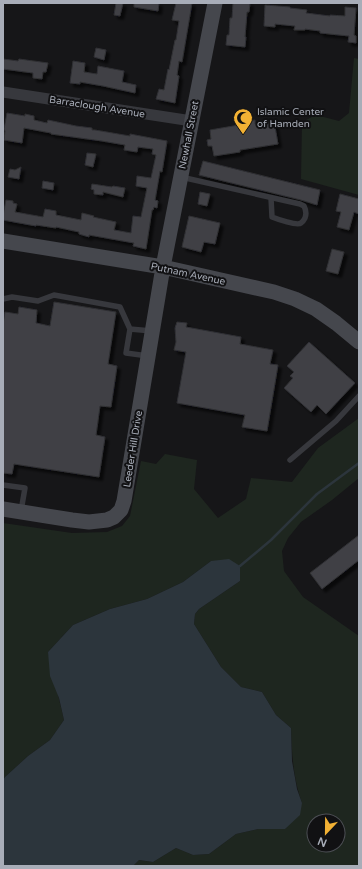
<svg xmlns="http://www.w3.org/2000/svg" width="362" height="869" font-family="'Varela Round',sans-serif">
  <style>
    .green { fill: #1e261f; fill-rule: evenodd }
    .water { fill: #2c353c }
    .lines { fill: none; stroke-linecap: round; stroke-linejoin: round }
    .stream { stroke: #2c353c; stroke-width: 2.5 }
    .building { fill: #404145; stroke: #303034; filter: url(#shadow) }
    .lane { stroke: #37383d; stroke-width: 5.5 }
    .street { stroke: #37383d; stroke-width: 11 }
    .secondary { stroke: #45474d; stroke-width: 15 }
    .labels { text-anchor: middle; dominant-baseline: central; stroke-width: 4; stroke-linejoin: round; paint-order: stroke }
    .street-label { font-size: 10px; fill: #a8adb8; stroke: #111113 }
    .poi-label { font-size: 10px; fill: #a8adb8; stroke: #111113; text-anchor: start }
  </style>
  <defs>
    <filter id="shadow"><feDropShadow dx="3.5" dy="3.5" stdDeviation="1" flood-color="#0009"/></filter>
  </defs>
  <rect width="100%" height="100%" fill="#161618"/>
  <path class="green" d="M354,58L359,59V195L301,179L302,122L316,115L339,121L349,113Z
    M359,418V478L332,500L301,522L288,538L282,551L284,571L303,597L359,636V866H133L139,860L153,862L176,848L193,855L209,854L236,834L258,829H285L302,803C293,777 292,755 291,728L276,715L262,692L241,687L221,667L194,624L195,614L199,609L240,581L211,561L183,582L147,599L110,609L73,625L48,652L64,720L50,740L28,756L5,777L3,780V523L72,533L107,532L122,526L130,516L141,461L156,464L165,454L197,460L194,489L218,518L246,499L251,478L292,482L318,448ZM314,821H338V845H314Z"/>
  <path class="water" d="M229,559L240,566V581L199,609L195,614L194,624L221,667L241,687L262,692L276,715L291,728L292,761L297,789L302,803L300,815L285,829H258L236,834L209,854L193,855L176,848L153,862L139,860L133,866H3V780L5,777L28,756L50,740L64,720L59,698L50,676L48,652L73,625L110,609L147,599L183,582L211,561Z"/>
  <g class="lines">
    <path class="stream" d="M240,566L271,540L317,494L359,463"/>
  </g>
  <path class="building" d="M116,3H123L120,16L114,15Z
    M134,3H159L158,11L134,7Z
    M176,3H192L182,62L179,61L177,75L179,76L175,103L156,99L159,89L164,90L168,69L169,70L175,40H176L179,21L172,20Z
    M233,3H250L249,12H247L245,37H246L245,47L226,45L227,35H229L230,18H232Z
    M265,5L290,7V8L307,10L306,13L330,16V15L345,16V7L356,8L354,35L356,36V43L348,42L349,36L320,33V31L305,29V30H294L295,26L275,24V27L264,26Z
    M96,48L106,50L104,60L94,57Z
    M3,59L18,61L19,59L48,63L46,72H43L42,79L33,78V73L3,69Z
    M73,61L85,63L84,72L97,74L98,66L124,71L122,82L136,85L135,93L103,86L80,82V84L70,83Z
    M7,113L25,116V114L34,116V120L47,123L48,120L76,126L92,128V130H95L130,136V134L167,141L162,172L160,171L155,200L158,201L157,208L154,207L153,210H152L146,249L133,246L134,243L89,235V237L79,234V232L56,227V228L36,225V226L3,220V216L6,200L13,201V203L17,204L15,212L43,217L45,209L56,211V215L81,220L82,213L94,216L93,217L116,222L114,230L131,233L133,216L141,217L147,188L136,186L137,176L151,178L156,155L152,154L153,149L138,147L137,152L124,150L125,145L102,141L51,134V133L24,128L22,143L4,140L5,131L4,129Z
    M255,120V124L274,121L278,144L240,150V152L214,156L212,146H208L207,140L211,139L210,130L239,125V123Z
    M87,153L96,154L93,167L85,165Z
    M203,161L320,190L317,205L301,200L199,175Z
    M21,167L19,179L8,177L10,169L15,170Z
    M43,181L54,183L53,190L42,188Z
    M92,184L112,187L113,186L125,188L123,197L103,192V195L94,194V190L91,189Z
    M200,192L210,194L207,206L198,204Z
    M340,194L359,199V214L354,212L349,230L337,227L341,212L336,211Z
    M189,216L220,223L215,244L204,242L201,252L182,247Z
    M332,249L344,252L338,274L326,271Z
    M54,302L116,312L108,364L117,366L111,407L100,406L96,435L105,437L99,477L14,464L12,474L3,473V324L5,312L18,314L19,307L37,310L36,323L50,326Z
    M177,322L187,323L186,327L241,337L240,344L273,350L270,364L278,365L267,431L242,427L245,415L177,403L186,352L174,350L176,342L175,328Z
    M309,342L355,383L326,414L317,405L311,412L284,388L293,378L290,376L294,372L287,366Z
    M359,535V560L322,589L310,573Z"/>
  <g class="lines">
    <path class="lane" d="M181,177L300,204L304,206C306,210 307,213 305,218C304,220 303,222 301,223C297,226 277,219 272,217L271,198
      M3,299L12,297L38,301L54,295L120,307L130,329L126,353L148,356
      M130,329L152,331
      M290,460L336,421L359,396
      M3,485L25,488L21,511"/>
    <path class="street" d="M3,92L192,121"/>
    <path class="secondary" d="M3,241L163,267L274,292L295,299L316,309L336,323L359,342
      M3,509L72,520L89,522L107,520L114,517L121,510L124,501L163,267L215,3"/>
  </g>
  <defs>
    <g id="mosque-pin" transform="scale(1)"><path d="M0 17L-7.5 6A9.5 9.5 0 1 1 7.5 6Z" fill="#f2b134" stroke="#111113"/><path d="M3.5-4.9A6 6 0 1 0 3.5 4.9A5 5 0 1 1 3.5-4.9Z" fill="#111"/></g>
  </defs>
  <g fill-rule="evenodd">
    <use href="#mosque-pin" x="243" y="118"/>
  </g>
  <g class="labels">
    <g class="street-label">
      <text transform="translate(97 107) rotate(9)">Barraclough Avenue</text>
      <text transform="translate(189 135) rotate(-79)">Newhall Street</text>
      <text transform="translate(188 274) rotate(12)">Putnam Avenue</text>
      <text transform="translate(133 449) rotate(-81)">Leeder Hill Drive</text>
    </g>
    <g class="poi-label">
      <text x="257" y="112">Islamic Center<tspan x="257" dy="12">of Hamden</tspan></text>
    </g>
  </g>
  <rect width="362" height="869" fill="none" stroke="#a8adb8" stroke-width="8"/>
  <g transform="translate(326 833) rotate(202)"><circle r="19" fill="#111113" stroke="#4d4f55"/>
  <path d="M0-3L7 15L0 10L-7 15Z" fill="#f2b134"/>
  <text y="-6" font-size="11" font-weight="bold" text-anchor="middle" fill="#a8adb8">N</text>
  </g>
</svg>
